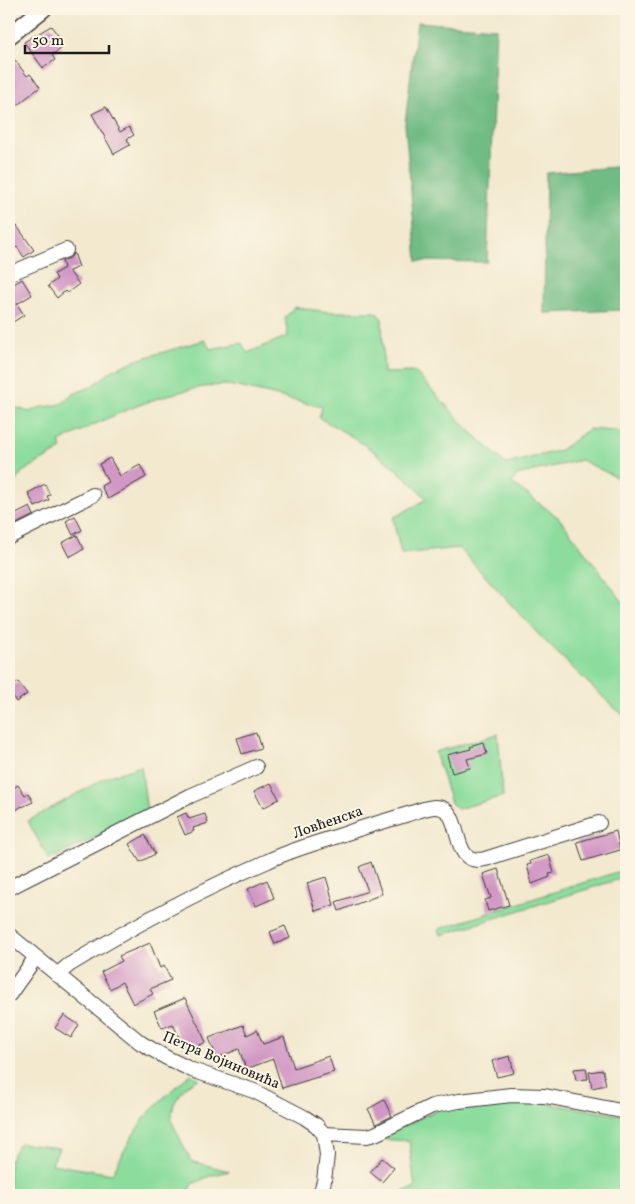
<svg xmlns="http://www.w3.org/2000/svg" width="635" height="1204" font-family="Vollkorn,serif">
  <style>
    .green { fill: #8cdd9d; stroke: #547c5c }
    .forest { fill: #71bc84; stroke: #466c50 }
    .building { fill: #d198c5 }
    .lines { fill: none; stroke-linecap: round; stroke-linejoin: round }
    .minor-casing { stroke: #3c3b37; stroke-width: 16 }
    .major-casing { stroke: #3c3b37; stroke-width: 19 }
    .minor { stroke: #fff; stroke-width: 14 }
    .major { stroke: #fff; stroke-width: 16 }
    .labels { text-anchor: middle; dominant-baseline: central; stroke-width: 4; stroke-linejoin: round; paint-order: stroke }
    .street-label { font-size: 15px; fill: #1c1c1c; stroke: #fcf5e5 }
  </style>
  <rect width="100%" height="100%" fill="#fcf5e5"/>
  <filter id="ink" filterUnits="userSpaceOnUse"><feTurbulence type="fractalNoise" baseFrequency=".02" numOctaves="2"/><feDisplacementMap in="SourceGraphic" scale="10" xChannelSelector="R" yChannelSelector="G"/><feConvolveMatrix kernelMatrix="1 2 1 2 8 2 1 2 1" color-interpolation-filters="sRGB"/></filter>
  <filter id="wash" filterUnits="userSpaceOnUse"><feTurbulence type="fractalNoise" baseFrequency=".0096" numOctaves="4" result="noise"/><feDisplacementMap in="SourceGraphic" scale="20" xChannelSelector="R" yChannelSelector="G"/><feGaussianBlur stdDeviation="1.12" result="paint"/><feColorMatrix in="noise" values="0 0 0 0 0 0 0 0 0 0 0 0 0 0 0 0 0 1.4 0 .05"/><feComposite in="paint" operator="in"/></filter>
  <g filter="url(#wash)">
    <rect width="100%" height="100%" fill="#f2e9cf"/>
    <path class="green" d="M294,307L329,312H376L382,319L384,373L415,372L469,430L506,464L561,450L589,429L626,432V482L581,460L517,475L512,483L559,518L626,606V717L611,705L541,637L459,548L401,554L393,518L427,499C396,465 360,439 319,418L322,407C297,402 273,394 247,389C240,388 232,385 225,385C170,387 108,417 59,442L62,449L22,472L15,483L9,487V405L29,412L38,408L61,404L75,393L91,387L113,370L136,360L205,340L210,349L242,343L247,353L288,336L285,318Z
      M498,734L503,796L458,809L451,803L435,752Z
      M141,766L147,812L49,860L28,821L107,777Z
      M626,869V877L441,935L439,929Z
      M191,1074L199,1079L186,1086L174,1103L171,1120L191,1161L229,1171L210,1176L192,1184L186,1195H9V1161L19,1143L59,1148L52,1164L112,1174C123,1154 133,1131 148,1114C161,1099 176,1086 191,1074Z
      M519,1099L626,1116V1195H389L415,1188L409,1141L376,1139L446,1106Z"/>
    <path class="forest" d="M417,22L496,28L487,262L417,261L405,124Z
      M626,166V310L544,313L546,173Z"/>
    <g id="blocks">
      <path class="building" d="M51,26L60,38L56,40L62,48L52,55L55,60L43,68L24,42Z
        M14,59L27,76L30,74L40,87L9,112V63Z
        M106,107L120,132L129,127L134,135L127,139L130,145L114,154L92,114Z
        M17,226L34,250L24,257L17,247L13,249L9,243V231Z
        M74,253L79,267L69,271L79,284L67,293L65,291L57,298L48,286L57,279L54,274L64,268L62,261L70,258Z
        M22,279L32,295L17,304L24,315L13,322L9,315V287Z
        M110,458L120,476L140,465L146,477L108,499L101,486L108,482L99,464Z
        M45,484L50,495L47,496L49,500L35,507L28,493Z
        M30,507L34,515L16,524L12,516Z
        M75,516L82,530L73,535L66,521Z
        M77,535L84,549L69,557L62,543Z
        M18,682L27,694L16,702L9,689Z
        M256,732L261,748L242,754L237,738Z
        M484,743L487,754L467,759L470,768L452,773L447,755L471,749L470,747Z
        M271,783L279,799L263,808L254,791Z
        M18,785L25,795L28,793L33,802L22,807V806L9,815V791Z
        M186,813L189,819L205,814L208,823L193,828L194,831L185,835L177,817Z
        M616,831L620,850L583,861L577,842Z
        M145,835L155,854L140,862L129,844Z
        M549,855L554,873L549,874L550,877L532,884L527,865L531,864L530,861Z
        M371,862L382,894L339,911L336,902L368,891L359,867Z
        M498,869L509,905L488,911L485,900L491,898L483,874Z
        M326,877L334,905L315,911L307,883Z
        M267,880L274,898L256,906L248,889Z
        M285,926L290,938L275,944L270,932Z
        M150,943L160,968L164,966L171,980L150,989L153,994L133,1004L122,982L110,989L101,972L122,961L119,956Z
        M185,998L206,1042L186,1052L173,1024L162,1028L154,1011Z
        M64,1015L79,1025L71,1038L55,1028Z
        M243,1025L247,1035L257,1030L263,1044L284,1037L294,1068L329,1056L334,1072L282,1088L273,1059L246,1069L239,1049L217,1058L209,1038Z
        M510,1056L514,1073L497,1077L492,1061Z
        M586,1068L588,1079L576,1080L574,1069Z
        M603,1070L606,1085L592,1088L589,1072Z
        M384,1100L392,1116L376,1124L368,1109Z
        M382,1158L394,1168L382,1182L370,1172Z"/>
    </g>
  </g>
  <g filter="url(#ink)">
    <use href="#blocks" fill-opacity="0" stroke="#3c3b37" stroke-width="1"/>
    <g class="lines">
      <g class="minor-casing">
        <path id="minor" d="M9,274L66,250
          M9,537L93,495
          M9,888L190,796L256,767
          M9,935L141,1043L167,1058L192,1070L254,1091L304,1117L316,1125L324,1134L327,1155L324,1181L320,1195
          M57,975L69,965C133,926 199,891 268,861C293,849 321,842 347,833C366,826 386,821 405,815C415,812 424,808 434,807C467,805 446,868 485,859L599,823
          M9,995L36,957
          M324,1134L367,1136L375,1134L432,1106L459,1101L511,1095L545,1096L626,1112"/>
      </g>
      <g class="major-casing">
        <path id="major" d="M9,36L43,9"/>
      </g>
      <use href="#minor" class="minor"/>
      <use href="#major" class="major"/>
    </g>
  </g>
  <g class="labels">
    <g class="street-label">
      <text transform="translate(328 823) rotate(-19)">Ловћенска</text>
      <text transform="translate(221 1061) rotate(23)">Петра Војиновића</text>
    </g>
  </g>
  <rect width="635" height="1204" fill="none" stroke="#fcf5e5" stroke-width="30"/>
  <path d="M25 45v8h84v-8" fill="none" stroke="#1c1c1c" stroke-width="2.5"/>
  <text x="32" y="45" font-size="15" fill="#1c1c1c" stroke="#fcf5e5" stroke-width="4" paint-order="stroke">50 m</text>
</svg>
